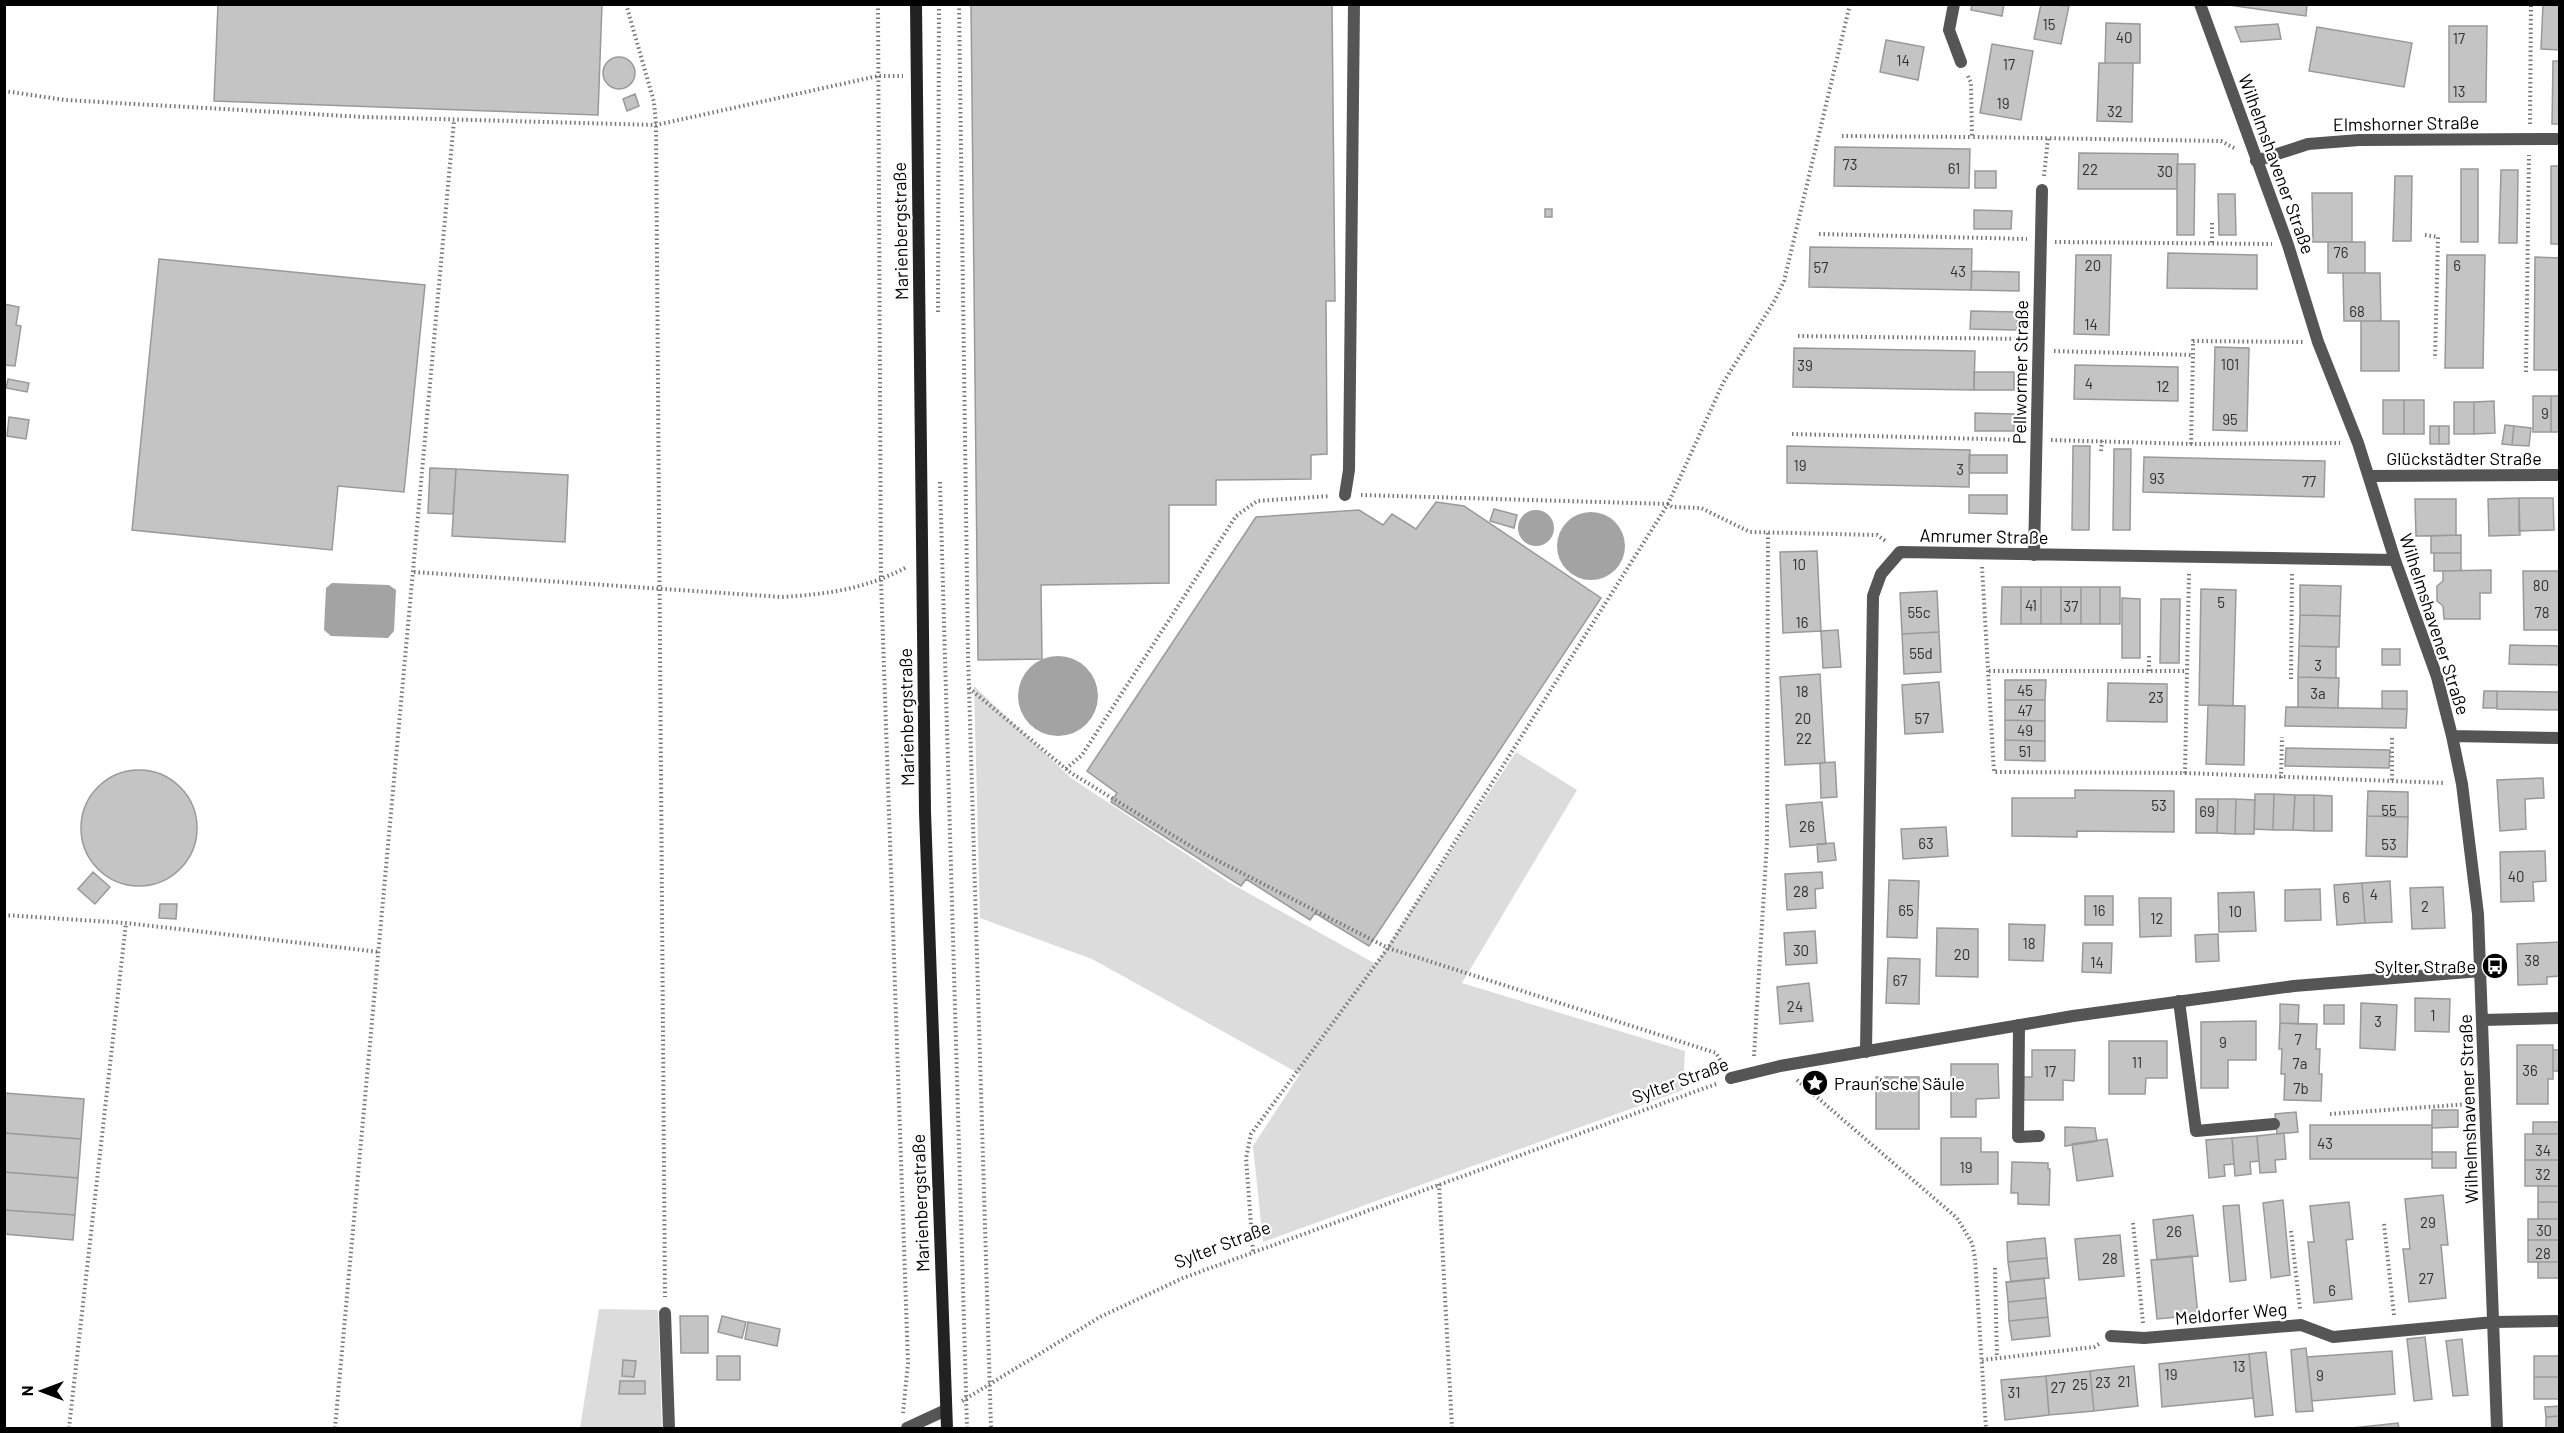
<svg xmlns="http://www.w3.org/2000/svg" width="2564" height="1433" font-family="Barlow,sans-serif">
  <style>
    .green { fill: #dcdcdc }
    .water { fill: #a3a3a3 }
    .building { fill: #c4c4c4; stroke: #999; stroke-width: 1.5 }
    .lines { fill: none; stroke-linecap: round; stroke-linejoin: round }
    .path { stroke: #777; stroke-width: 4; stroke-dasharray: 1.5 3; stroke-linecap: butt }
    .lane { stroke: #555; stroke-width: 12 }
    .street { stroke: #555; stroke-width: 12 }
    .secondary { stroke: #222; stroke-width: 12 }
    .labels { text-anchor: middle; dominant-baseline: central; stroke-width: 4.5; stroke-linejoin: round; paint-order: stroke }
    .number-label { font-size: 15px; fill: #313131 }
    .street-label { font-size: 18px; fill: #000; stroke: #fff }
    .poi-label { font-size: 18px; fill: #000; stroke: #fff; text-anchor: end }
  </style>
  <rect width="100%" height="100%" fill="#fff"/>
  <path class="green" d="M974,686L1071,778L1230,883L1376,964L1516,752L1577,790L1462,983L1685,1051L1683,1090L1263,1242L1253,1146L1300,1074L1092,959L980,918Z
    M599,1309L658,1310L662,1428H580Z"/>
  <path class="water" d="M1518 528a18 18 0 1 1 36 0a18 18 0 1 1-36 0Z
    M1557 546a34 34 0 1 1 68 0a34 34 0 1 1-68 0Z
    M332,583L389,585L396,590L394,631L388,638L331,636L324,630L326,588Z
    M1018 696a40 40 0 1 1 80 0a40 40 0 1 1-80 0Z"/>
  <path class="building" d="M218,4H602L598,115L214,101Z
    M971,4H1332L1335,301H1326L1327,454L1311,455V479L1216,480V505H1169V583L1041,585L1042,659L978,660Z
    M1972,4H2004L2002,16L1971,10Z
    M2041,4L2069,6L2061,44L2034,39Z
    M2222,4H2307L2306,16Z
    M2543,4H2560V50L2541,49Z
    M2106,23L2140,24V63H2105Z
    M2278,24L2281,39L2241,42L2235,27Z
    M2449,26H2487L2486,102H2449Z
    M2317,27L2412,43L2404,87L2309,71Z
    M1886,40L1924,47L1918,80L1880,72Z
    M1992,44L2033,51L2021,120L1980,113Z
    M603 73a16 16 0 1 1 32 0a16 16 0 1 1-32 0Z
    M2553,61H2560V124H2552Z
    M2099,63H2133L2132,122L2097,121Z
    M635,94L639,106L627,111L623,99Z
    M1835,147L1970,149L1969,188L1834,186Z
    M2079,153L2178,154L2177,189H2078Z
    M2177,164H2195L2194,235H2177Z
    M2551,166H2560V244H2551Z
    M2461,169H2478V242H2461Z
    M2501,170H2518L2517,243H2499Z
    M1975,171H1996V188H1975Z
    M2395,176H2412L2411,241H2393Z
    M2312,193H2352V242H2313Z
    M2218,194H2235L2236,235H2219Z
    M1545,209H1552V217H1545Z
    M1974,210L2012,211L2011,229H1974Z
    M2328,242H2365V273H2328Z
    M1810,247L1972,249L1971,290L1809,287Z
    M2168,253L2257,255V289L2167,288Z
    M2076,255H2111L2109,335L2074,334Z
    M2447,255H2485L2483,368H2445Z
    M2535,257L2560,258V370H2534Z
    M159,259L425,285L404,492L338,486L332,550L132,530Z
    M1972,271L2019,272V291L1971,290Z
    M2343,273H2380L2381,321H2344Z
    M4,304L19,307L16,325L21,326L15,366L4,365Z
    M1971,311L2017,312V330L1970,329Z
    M2361,321H2399V371H2361Z
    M2215,347L2249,348L2247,431L2213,430Z
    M1794,348L1975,351L1974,390L1793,387Z
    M2075,365L2178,367V401L2074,399Z
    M1974,372H2014V390H1974Z
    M8,379L29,383L27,392L6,388Z
    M2533,396H2551V432H2533Z
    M2551,396H2560V432H2551Z
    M2383,400H2404V434H2383Z
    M2404,400H2424V434H2404Z
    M2494,401L2495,433L2474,434V402Z
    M2454,402H2474V434H2454Z
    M1975,413L2014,414V431H1975Z
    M9,417L29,420L26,439L7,436Z
    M2505,425L2514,426L2512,445L2502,444Z
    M2430,426H2439V444H2430Z
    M2439,426H2449V444H2439Z
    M2514,426L2531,428L2529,446L2512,445Z
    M1787,446L1970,450L1969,487L1787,483Z
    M2073,446H2090L2089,530H2072Z
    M2114,449H2131L2130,530H2113Z
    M1969,455H2007V473H1969Z
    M2144,457L2325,461L2324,497L2143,492Z
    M430,468L456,469L453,514L428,513Z
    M456,469L568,475L565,542L452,536Z
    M1969,495H2007V514L1969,513Z
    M2519,498H2553L2554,530L2519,531Z
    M2519,498L2520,535L2489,536L2488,499Z
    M2415,499H2456V535L2416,536Z
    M1436,502L1464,506L1601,598L1369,946L1315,913L1310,920L1246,879L1241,886L1111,802L1117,793L1087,771L1256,517L1359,510L1383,525L1392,514L1416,529Z
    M1494,509L1517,515L1514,528L1490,521Z
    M2461,535V553H2431V536Z
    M1817,551L1821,631L1783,633L1780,552Z
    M2434,553H2461V571H2434Z
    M2491,570V593H2480V619H2444L2443,606L2437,601V586L2443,581V571Z
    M2523,571H2560V630H2524Z
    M2300,585L2341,586L2340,616L2300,615Z
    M2002,587H2021V624H2001Z
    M2021,587H2041V624H2021Z
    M2041,587H2061V624H2041Z
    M2061,587H2081V624H2061Z
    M2081,587H2100V624H2081Z
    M2100,587H2120V624H2100Z
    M2201,589L2236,590L2233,706L2199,705Z
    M1937,591L1939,632L1902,634L1900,593Z
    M2122,598L2140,599V658H2122Z
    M2161,599H2180L2179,663H2160Z
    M2300,615L2340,616L2339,647L2299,646Z
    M1838,630L1841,667L1823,668L1821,631Z
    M1939,632L1941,672L1904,674L1902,634Z
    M2510,645L2560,646V665L2509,664Z
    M2299,646L2336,647V678L2298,677Z
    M2382,649H2400V665H2382Z
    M1820,674L1825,763L1785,765L1780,677Z
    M2298,677L2339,678L2338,708L2298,707Z
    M2005,680H2046L2045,700H2005Z
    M1939,682L1943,732L1905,734L1902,685Z
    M2108,683L2167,684V722L2107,721Z
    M2382,691H2407V709H2382Z
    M2484,691H2497V708H2483Z
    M2497,691L2560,692V710L2497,709Z
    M2005,700H2045V721L2005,720Z
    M2208,705L2245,706L2244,765L2206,764Z
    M2286,707L2407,709L2406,728L2285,726Z
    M2005,720L2045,721V741L2005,740Z
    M2005,740L2045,741V761L2005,760Z
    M2286,748L2390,750L2389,768L2285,766Z
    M1835,762L1837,797L1821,798L1820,763Z
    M81 828a58 58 0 1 1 116 0a58 58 0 1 1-116 0Z
    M2543,778L2544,798L2525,799L2526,829L2500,831L2497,780Z
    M2075,790L2174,791V832L2077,831V837L2012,836V798H2075Z
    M2368,791L2408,792V817L2367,816Z
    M2255,794H2274L2273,830L2254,829Z
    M2274,794L2295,795L2293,830H2273Z
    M2295,795H2314V831L2293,830Z
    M2314,795L2332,796V831H2314Z
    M2196,799H2218L2217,833H2196Z
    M2218,799H2236L2235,834L2217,833Z
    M2236,799L2255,800L2254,834H2235Z
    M1822,802L1826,844L1790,847L1786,805Z
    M2367,816L2408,817L2407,857L2366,856Z
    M1946,827L1948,856L1903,859L1901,829Z
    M1834,843L1836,860L1818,862L1817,844Z
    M2545,851L2546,881L2533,882L2534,901L2501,902L2500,852Z
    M93,872L110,887L95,904L78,889Z
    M1822,872L1823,888L1815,889L1816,908L1787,910L1785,874Z
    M1889,880L1919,881L1917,938L1887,937Z
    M2390,881L2392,922L2365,923L2362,883Z
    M2362,883L2365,923L2337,925L2334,885Z
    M2443,887L2445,928L2412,929L2410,888Z
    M2320,889L2321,920L2285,921V890Z
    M2254,892L2256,931L2219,932L2218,893Z
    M2085,896H2113V925H2085Z
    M2139,898H2171V936L2140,937Z
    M160,904H177L176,919L159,918Z
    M2009,924L2045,925L2043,961L2009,960Z
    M1937,928L1978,929V977L1936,976Z
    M1815,931L1817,963L1786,965L1784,933Z
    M2218,934L2219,961L2196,962L2195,935Z
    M2560,942V976L2547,977V984L2518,985L2517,944Z
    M2083,943H2112L2111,973L2082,972Z
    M1888,958L1920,959L1919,1004L1886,1003Z
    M1809,983L1813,1021L1780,1024L1777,987Z
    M2415,998L2450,999L2449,1032L2415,1031Z
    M2361,1003L2397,1005L2395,1050L2360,1048Z
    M2280,1004L2299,1005L2298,1024L2280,1023Z
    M2324,1005H2344V1024H2324Z
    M2256,1021V1060H2228V1088H2201V1022Z
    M2280,1023L2317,1024L2316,1049H2320L2319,1074H2322L2321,1101L2284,1100L2285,1074H2281L2282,1049H2279Z
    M2109,1041H2167V1078H2146L2145,1094H2109Z
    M2517,1045H2553V1079H2548V1104H2517Z
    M2032,1050H2075L2074,1081L2063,1080V1100H2023L2024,1077H2032Z
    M2553,1050H2560V1071H2553Z
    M1951,1064H1998L1999,1098L1976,1099V1117H1951Z
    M1876,1077H1919V1129H1876Z
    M4,1093L84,1099L81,1139L4,1133Z
    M2432,1110H2458V1127L2432,1128Z
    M2296,1112L2298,1132L2277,1134L2275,1114Z
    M2533,1122H2560V1134H2533Z
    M2310,1125H2432V1159H2310Z
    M2065,1127L2095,1128L2097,1141L2065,1146Z
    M4,1133L81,1139L78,1178L4,1172Z
    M2284,1133L2286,1159L2275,1160L2276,1172L2260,1173L2257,1136Z
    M2525,1134H2560V1160H2525Z
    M2257,1136L2259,1161L2250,1162L2251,1174L2235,1176L2232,1138Z
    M1941,1138H1981V1152H1998V1184L1941,1185Z
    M2232,1138L2234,1164L2224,1165L2225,1176L2209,1178L2206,1140Z
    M2107,1139L2113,1176L2077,1181L2072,1144Z
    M2432,1152H2456V1168H2432Z
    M2525,1160H2560V1186H2525Z
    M2012,1162L2048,1163V1169H2050L2049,1205L2018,1204V1193H2011Z
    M4,1172L78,1178L75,1215L4,1210Z
    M2538,1186H2560V1202H2538Z
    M2443,1195L2448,1245H2441L2446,1298L2409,1302L2403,1249H2410L2405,1199Z
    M2283,1200L2290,1275L2271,1278L2263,1203Z
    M2349,1202L2353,1239L2346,1240L2352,1299L2314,1303L2308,1242H2314L2310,1206Z
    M2538,1202H2560V1219H2538Z
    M2239,1205L2246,1280L2230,1282L2223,1206Z
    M4,1210L75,1215L73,1240L4,1234Z
    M2193,1215L2198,1256L2157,1260L2153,1220Z
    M2528,1219H2560V1240H2528Z
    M2120,1235L2124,1276L2079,1280L2075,1239Z
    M2045,1238L2047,1258L2008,1262L2007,1242Z
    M2528,1240H2560V1262H2528Z
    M2192,1256L2198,1315L2157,1319L2151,1260Z
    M2047,1258L2049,1278L2011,1282L2008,1262Z
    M2538,1262H2560V1278H2538Z
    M2044,1278L2046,1298L2008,1302L2006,1282Z
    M2046,1298L2048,1317L2009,1321L2008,1302Z
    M680,1316H708V1353H681Z
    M722,1316L746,1322L742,1338L718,1332Z
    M2048,1317L2050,1336L2012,1340L2009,1321Z
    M748,1322L780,1329L777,1346L745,1339Z
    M2425,1337L2432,1399L2414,1401L2407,1339Z
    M2462,1339L2468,1395L2453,1396L2446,1341Z
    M2306,1348L2313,1411L2296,1412L2291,1350Z
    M2392,1351L2395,1394L2312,1401L2307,1357Z
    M2266,1352L2273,1415L2255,1417L2249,1354Z
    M2249,1354L2253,1398L2162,1407L2159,1364Z
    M717,1356H740V1380H717Z
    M2534,1356H2560V1377H2534Z
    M623,1360L636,1361L634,1377L622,1376Z
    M2134,1366L2138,1406L2094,1411L2090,1371Z
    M2090,1371L2094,1411L2049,1415L2046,1376Z
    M2046,1376L2049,1415L2005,1420L2001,1380Z
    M2534,1377H2560V1399H2534Z
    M620,1381H645V1394H619Z
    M2560,1406V1416L2546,1417L2545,1407Z
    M2560,1416V1428H2546V1417Z
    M2398,1423L2399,1428H2352Z"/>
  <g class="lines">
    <path class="path" d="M626,4L654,102L656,125L665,1297
      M878,4L881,581L908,1363L903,1413
      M959,4L968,654L991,1428
      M1968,76L1971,83L1972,137L2221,141L2236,149
      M4,91L65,100L364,117L656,125L878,76H903
      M2530,124L2531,4
      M1842,136L1972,137
      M2044,176L2048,138
      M2212,223V244
      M1819,234L2027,239
      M2425,235L2438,237L2435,359
      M2055,242L2272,244
      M938,312L939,4
      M1798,336L2025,339
      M2054,351L2193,355V341L2303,342
      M2526,372L2529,155
      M1792,434L2022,440
      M2051,440L2191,444L2340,443
      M2191,444L2193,355
      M2101,451L2102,440
      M940,482L967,1428
      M1361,495L1668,504L1672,507L1701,508L1750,532L1877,535L1887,542
      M1982,567L1994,772L2185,773L2189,572
      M414,572L782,597C829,594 865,589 907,567
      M2149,656V672
      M1989,671H2186
      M2291,679L2292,572
      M969,688L1071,773L1197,850L1388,948L1716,1053L1723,1065
      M2392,738V780
      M1066,769L1082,755L1236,516L1257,501L1330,496
      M2185,773L2445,783
      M2281,778L2282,737
      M4,915L126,923L380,952
      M1754,1056L1767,841L1768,532
      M1797,1080L1957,1218L1972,1243L1975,1258L1986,1428
      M2330,1114L2470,1104
      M1439,1184L1452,1428
      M2133,1223L2143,1323
      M2384,1224L2394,1315
      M2291,1231L2300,1309
      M1253,1251L1246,1158L1251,1134L1388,948L1668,504L1723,383L1775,300L1784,281L1850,4
      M1995,1268L1997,1358
      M1982,1360L2094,1347L2099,1344
      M962,1401L1100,1317L1183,1278L1716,1084
      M69,1428L126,923
      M335,1428L454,120"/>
    <path class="lane" d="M1345,495L1349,470L1354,4
      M2179,1001L2196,1131L2274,1124
      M2019,1025L2018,1137L2039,1136"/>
    <path class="street" d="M1954,4L1949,30L1961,62
      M2200,4L2288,245L2318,342L2358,443L2395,560L2437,677L2452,736L2462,784L2478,914L2497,1428
      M2256,161L2308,144L2359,140L2560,139
      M2369,476L2560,475
      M2034,555L2042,190
      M2452,736L2560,738
      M2483,1020L2560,1018
      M1866,1052L1873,596L1881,574L1900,552L2395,560
      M1731,1078L1780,1066L2073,1016L2294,986L2481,971
      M665,1313L669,1428
      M2111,1336L2144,1338L2301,1325L2333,1337L2494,1322L2560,1321
      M907,1428L946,1410"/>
    <path class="secondary" d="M916,4L925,812L947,1428"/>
  </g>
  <defs>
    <g id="bus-disc" transform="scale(1.35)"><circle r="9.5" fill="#000" stroke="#fff"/><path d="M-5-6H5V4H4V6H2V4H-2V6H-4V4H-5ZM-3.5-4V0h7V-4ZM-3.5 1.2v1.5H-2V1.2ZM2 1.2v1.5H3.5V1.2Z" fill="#fff"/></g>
    <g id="sight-disc" transform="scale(1.35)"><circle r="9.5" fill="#000" stroke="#fff"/><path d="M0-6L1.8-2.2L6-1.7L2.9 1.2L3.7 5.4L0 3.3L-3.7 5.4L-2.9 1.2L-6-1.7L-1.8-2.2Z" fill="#fff"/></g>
  </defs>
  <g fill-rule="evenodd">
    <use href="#bus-disc" x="2495" y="966"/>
    <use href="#sight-disc" x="1815" y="1083"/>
  </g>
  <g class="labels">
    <g class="number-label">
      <text x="2049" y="24">15</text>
      <text x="2124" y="37">40</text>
      <text x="2459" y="38">17</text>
      <text x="1903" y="60">14</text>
      <text x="2009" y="64">17</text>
      <text x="2459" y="91">13</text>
      <text x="2003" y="103">19</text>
      <text x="2115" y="111">32</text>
      <text x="1850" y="164">73</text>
      <text x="1954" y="168">61</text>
      <text x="2090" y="169">22</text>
      <text x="2165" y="171">30</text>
      <text x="2341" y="252">76</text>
      <text x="2093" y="265">20</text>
      <text x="2457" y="265">6</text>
      <text x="1821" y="267">57</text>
      <text x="1958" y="271">43</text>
      <text x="2357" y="311">68</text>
      <text x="2091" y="324">14</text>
      <text x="2230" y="364">101</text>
      <text x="1805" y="365">39</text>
      <text x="2089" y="383">4</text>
      <text x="2163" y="386">12</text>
      <text x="2545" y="413">9</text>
      <text x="2230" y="419">95</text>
      <text x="1800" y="465">19</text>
      <text x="1960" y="469">3</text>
      <text x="2157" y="478">93</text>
      <text x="2309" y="481">77</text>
      <text x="1799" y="564">10</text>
      <text x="2541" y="585">80</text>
      <text x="2221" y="602">5</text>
      <text x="2031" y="605">41</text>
      <text x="2071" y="606">37</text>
      <text x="1919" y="612">55c</text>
      <text x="2542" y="612">78</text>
      <text x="1802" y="622">16</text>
      <text x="1921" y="653">55d</text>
      <text x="2318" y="665">3</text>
      <text x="2025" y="690">45</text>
      <text x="1802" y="691">18</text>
      <text x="2318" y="693">3a</text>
      <text x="2156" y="697">23</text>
      <text x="2025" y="710">47</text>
      <text x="1803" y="718">20</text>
      <text x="1922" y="718">57</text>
      <text x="2025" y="730">49</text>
      <text x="1804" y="738">22</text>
      <text x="2025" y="751">51</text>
      <text x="2159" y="805">53</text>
      <text x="2389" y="810">55</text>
      <text x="2207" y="811">69</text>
      <text x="1807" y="826">26</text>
      <text x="1926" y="843">63</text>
      <text x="2389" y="844">53</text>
      <text x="2516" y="876">40</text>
      <text x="1801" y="891">28</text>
      <text x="2374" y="894">4</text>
      <text x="2346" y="897">6</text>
      <text x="2425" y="906">2</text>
      <text x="1906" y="910">65</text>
      <text x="2099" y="910">16</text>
      <text x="2235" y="911">10</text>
      <text x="2157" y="918">12</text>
      <text x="2029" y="943">18</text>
      <text x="1801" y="950">30</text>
      <text x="1962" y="954">20</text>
      <text x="2532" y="960">38</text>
      <text x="2097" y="962">14</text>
      <text x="1900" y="980">67</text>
      <text x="1795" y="1006">24</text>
      <text x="2433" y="1015">1</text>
      <text x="2378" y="1021">3</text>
      <text x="2298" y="1039">7</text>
      <text x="2223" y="1042">9</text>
      <text x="2137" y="1062">11</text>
      <text x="2300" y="1063">7a</text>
      <text x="2530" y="1070">36</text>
      <text x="2050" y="1071">17</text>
      <text x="2301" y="1088">7b</text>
      <text x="2325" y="1143">43</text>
      <text x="2543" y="1150">34</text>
      <text x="1966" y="1167">19</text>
      <text x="2543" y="1174">32</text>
      <text x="2428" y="1222">29</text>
      <text x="2544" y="1230">30</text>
      <text x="2174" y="1231">26</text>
      <text x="2543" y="1253">28</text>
      <text x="2110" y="1258">28</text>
      <text x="2426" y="1278">27</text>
      <text x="2332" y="1290">6</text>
      <text x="2239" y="1366">13</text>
      <text x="2171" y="1374">19</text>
      <text x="2320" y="1375">9</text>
      <text x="2124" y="1381">21</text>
      <text x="2103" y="1382">23</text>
      <text x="2080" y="1384">25</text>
      <text x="2058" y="1387">27</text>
      <text x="2014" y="1392">31</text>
    </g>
    <g class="street-label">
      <text transform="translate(2406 123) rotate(-1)">Elmshorner Straße</text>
      <text transform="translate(2277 164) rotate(70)">Wilhelmshavener Straße</text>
      <text transform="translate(900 231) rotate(-91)">Marienbergstraße</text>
      <text transform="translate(2020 372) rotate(-89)">Pellwormer Straße</text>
      <text x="2464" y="458">Glückstädter Straße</text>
      <text transform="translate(1984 536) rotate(1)">Amrumer Straße</text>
      <text transform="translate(2435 624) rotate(72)">Wilhelmshavener Straße</text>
      <text transform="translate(906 717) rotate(-91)">Marienbergstraße</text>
      <text transform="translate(1680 1080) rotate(-20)">Sylter Straße</text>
      <text transform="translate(2468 1109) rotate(-92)">Wilhelmshavener Straße</text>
      <text transform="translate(920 1203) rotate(-92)">Marienbergstraße</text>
      <text transform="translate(1222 1244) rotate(-21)">Sylter Straße</text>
      <text transform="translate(2231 1313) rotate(-5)">Meldorfer Weg</text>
    </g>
    <g class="poi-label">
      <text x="2476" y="966">Sylter Straße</text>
      <text x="1834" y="1083" text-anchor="start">Praun’sche Säule</text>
    </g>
  </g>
  <rect width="2564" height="1433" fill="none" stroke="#000000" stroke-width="12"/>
  <g transform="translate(42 1391) rotate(270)" stroke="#ffffff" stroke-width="4.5" paint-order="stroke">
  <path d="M0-4.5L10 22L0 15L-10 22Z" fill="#000000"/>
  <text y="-9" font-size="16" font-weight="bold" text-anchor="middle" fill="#000000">N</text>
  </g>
</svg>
